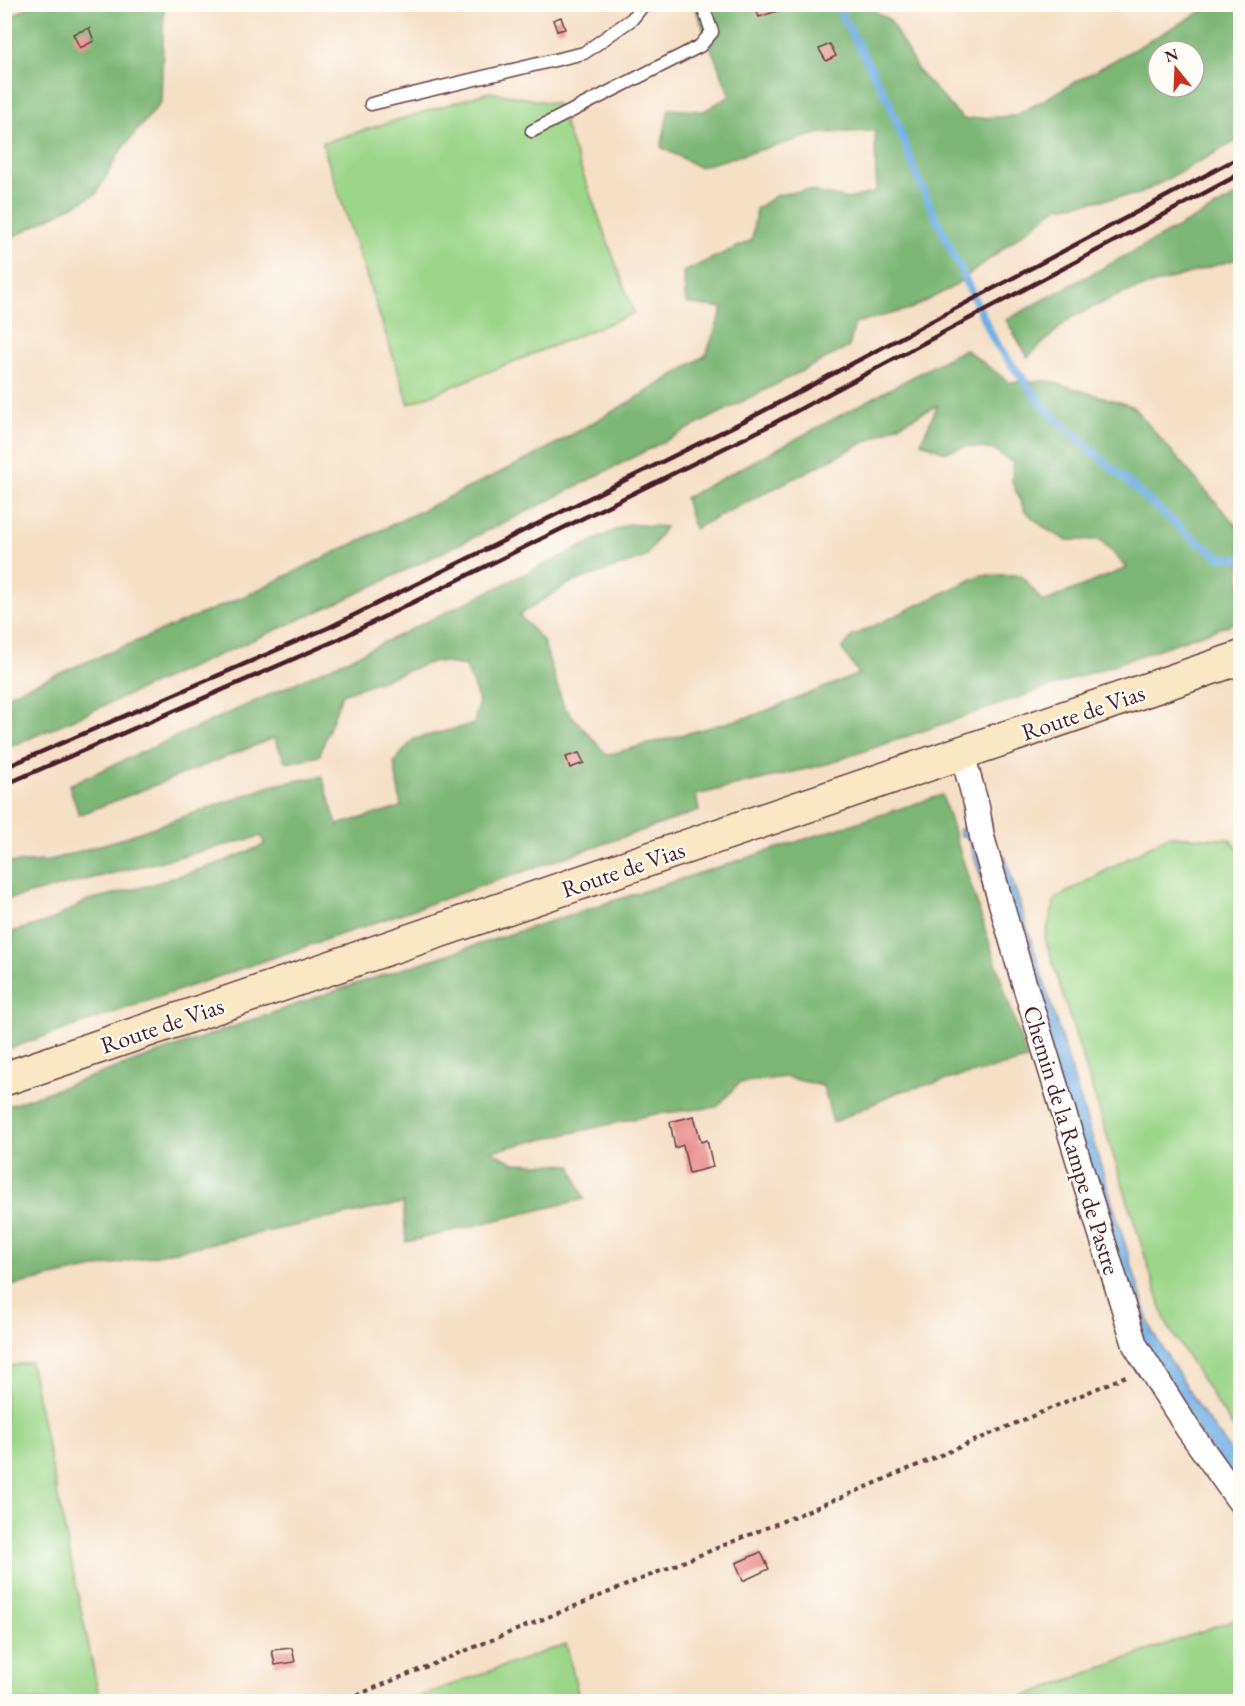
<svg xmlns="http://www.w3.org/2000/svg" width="1245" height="1706" font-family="'EB Garamond',serif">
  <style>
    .green { fill: #9bd588; stroke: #727a5a; stroke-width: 1.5 }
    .forest { fill: #7cb674; stroke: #636a50; stroke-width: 1.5; fill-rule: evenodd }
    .water { fill: #70aee2; stroke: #5d6686; stroke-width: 1.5 }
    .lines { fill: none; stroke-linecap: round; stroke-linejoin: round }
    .stream { stroke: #70aee2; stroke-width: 8 }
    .building { fill: #e89392 }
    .service-casing { stroke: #643c42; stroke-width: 15 }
    .minor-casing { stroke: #643c42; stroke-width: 27 }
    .secondary-casing { stroke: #643c42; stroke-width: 36 }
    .path { stroke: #643c42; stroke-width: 4; stroke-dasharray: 4.5 4.5; stroke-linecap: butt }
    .service { stroke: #fff; stroke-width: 12 }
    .minor { stroke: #fff; stroke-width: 24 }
    .secondary { stroke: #fae7c3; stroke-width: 33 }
    .rail { stroke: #4a1f2b; stroke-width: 4.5 }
    .labels { text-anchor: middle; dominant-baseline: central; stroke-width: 4.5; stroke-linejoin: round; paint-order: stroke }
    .street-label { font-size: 24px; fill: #4a1f2b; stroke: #fdfcf7 }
  </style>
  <rect width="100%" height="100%" fill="#fdfcf7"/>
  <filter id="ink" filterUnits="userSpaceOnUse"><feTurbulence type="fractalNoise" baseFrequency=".0167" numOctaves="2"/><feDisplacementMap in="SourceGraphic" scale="12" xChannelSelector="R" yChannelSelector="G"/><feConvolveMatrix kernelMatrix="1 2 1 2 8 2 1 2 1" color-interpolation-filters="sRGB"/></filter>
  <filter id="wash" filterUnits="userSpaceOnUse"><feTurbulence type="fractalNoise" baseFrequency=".008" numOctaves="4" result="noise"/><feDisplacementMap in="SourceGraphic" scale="24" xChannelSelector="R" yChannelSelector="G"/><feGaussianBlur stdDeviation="1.35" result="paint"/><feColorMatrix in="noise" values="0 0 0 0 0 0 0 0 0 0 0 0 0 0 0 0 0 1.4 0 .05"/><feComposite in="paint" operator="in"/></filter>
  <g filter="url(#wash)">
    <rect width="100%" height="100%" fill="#f5dfc5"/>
    <path class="green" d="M489,92L557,104L634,313L409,404L322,143Z
      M1168,836L1229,839L1240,850V1439L1166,1323L1045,938L1055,899Z
      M30,1362L100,1701H5V1367Z
      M1240,1617V1701H1011Z
      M566,1644L580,1701H406Z"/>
    <path class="forest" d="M32,5H173L164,8L161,102L121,150L96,194L5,241L4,21Z
      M694,5H864L890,20L918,71L963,119L1015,116L1213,5H1240V139L1140,194L1058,207L951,288L910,309L855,323L849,347L536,507L344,600L10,747L5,734V696L247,595L534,456L642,395L706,355L723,308L686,303L683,272L752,240L756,209L777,195L807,190L848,199L876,192L875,131L821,133L699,167L661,147L669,109L704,111L730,96ZM1158,51H1194V87H1158Z
      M1240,194V258L1121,294L1070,318L1028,357L1006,320Z
      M965,349L1009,382L1049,381L1132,406L1240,530V621L827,764L696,795L699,811L5,1050V934L52,920L88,900L147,886L220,863L264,845L262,836L5,900V863L47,861L117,840L274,785L322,776L337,825L401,807L394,762L414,739L474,724L479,701L466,666L435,661L342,694L319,756L286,763L274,738L79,815L69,785L364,652L628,524L665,527L646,557L568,584L519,615L543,641L564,707L607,755L755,715L859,674L842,649L852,636L981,575H1021L1043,602L1127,568L1101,540H1066L1047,530L1025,511L1012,482L1013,463L994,450L967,446L945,452L921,442L938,405L694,529L685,498Z
      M942,795L1027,1060L898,1092L833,1123L823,1086L785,1077L739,1083L717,1107L655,1114L491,1151L514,1163L571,1165L584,1199L406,1242L403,1203L5,1287V1107L343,988Z"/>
    <path class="water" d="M990,818L992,825L986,827L995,859L1005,856L1152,1331L1201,1411L1240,1463V1496L1136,1335L967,836H961L958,830Z"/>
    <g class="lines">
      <path class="stream" d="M836,4L889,102L920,184L995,342L1044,407L1074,435L1187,534L1218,556L1240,559"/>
    </g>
    <g id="blocks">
      <path class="building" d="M754,4H795V5L759,17Z
        M561,17L565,29L557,31L553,20Z
        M89,28L94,41L80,48L73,34Z
        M830,44L836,56L826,61L819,49Z
        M579,753L584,763L570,768L566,757Z
        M694,1116L701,1142L707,1140L713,1167L689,1173L683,1145L675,1148L670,1122Z
        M761,1552L769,1569L743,1581L736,1563Z
        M292,1648L295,1662L275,1665L272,1650Z"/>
    </g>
  </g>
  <g filter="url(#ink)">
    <use href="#blocks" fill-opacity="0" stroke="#643c42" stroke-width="1.5"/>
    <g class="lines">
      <g class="service-casing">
        <path id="service" d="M371,104L584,53L632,19L644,4
          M532,131L700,46L712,32L702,4"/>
      </g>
      <g class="minor-casing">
        <path id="minor" d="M962,753L977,807L982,837L1021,973L1135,1345L1188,1429L1240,1502"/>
      </g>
      <g class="secondary-casing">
        <path id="secondary" d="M4,1079L1240,658"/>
      </g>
      <path class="path" d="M340,1702L864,1488L1126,1376"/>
      <use href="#service" class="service"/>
      <use href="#minor" class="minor"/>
      <use href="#secondary" class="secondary"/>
      <path class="rail" d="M4,768L330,627L752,417L1240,157
        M4,785L337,640L759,431L1240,174"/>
    </g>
  </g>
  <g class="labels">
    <g class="street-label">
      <text transform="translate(1083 712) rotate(-19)">Route de Vias</text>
      <text transform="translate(623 869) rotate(-19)">Route de Vias</text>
      <text transform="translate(162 1025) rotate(-19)">Route de Vias</text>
      <text transform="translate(1072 1140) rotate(73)">Chemin de la Rampe de Pastre</text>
    </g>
  </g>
  <rect width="1245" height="1706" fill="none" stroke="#fdfcf7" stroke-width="24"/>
  <g transform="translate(1176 69) rotate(342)"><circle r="28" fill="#fdfcf7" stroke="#b5a4a5" stroke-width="1.5"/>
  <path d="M0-4.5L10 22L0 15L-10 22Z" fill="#c8321e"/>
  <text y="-9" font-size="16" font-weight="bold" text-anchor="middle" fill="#4a1f2b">N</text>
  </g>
</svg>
